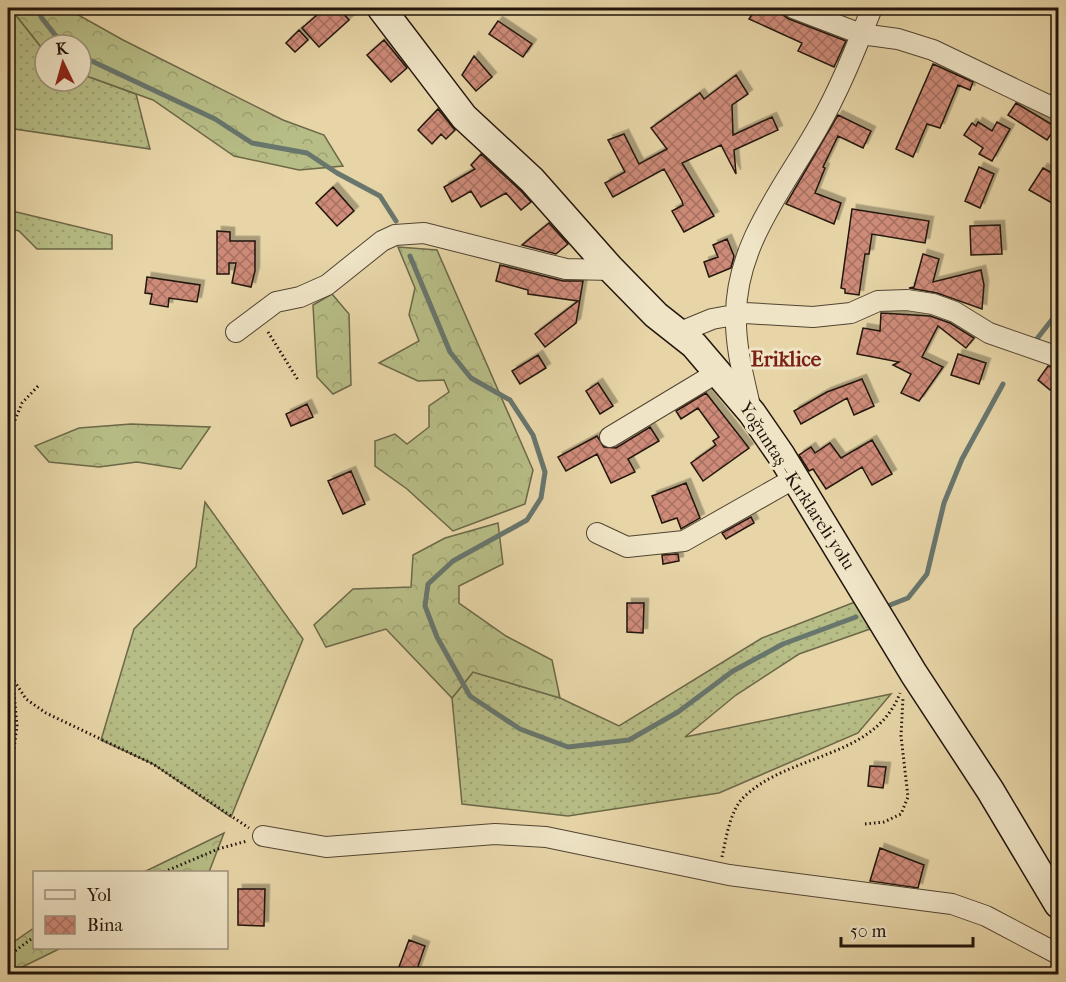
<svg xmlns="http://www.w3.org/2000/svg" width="1066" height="982" font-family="'IM FELL French Canon',serif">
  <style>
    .grass { fill: url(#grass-dots); stroke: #6c6848; stroke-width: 1.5 }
    .forest { fill: url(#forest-crowns); stroke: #6c6848; stroke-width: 1.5 }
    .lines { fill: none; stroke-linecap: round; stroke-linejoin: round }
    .stream { stroke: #68766d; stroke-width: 5 }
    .building { fill: url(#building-cross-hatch); stroke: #21140b; stroke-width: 1.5; filter: url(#shadow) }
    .street-casing { stroke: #524432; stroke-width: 22 }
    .secondary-casing { stroke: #21140b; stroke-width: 30 }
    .path { stroke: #21140b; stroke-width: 3; stroke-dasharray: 1.5 3; stroke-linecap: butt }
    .street { stroke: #efe4c6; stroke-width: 20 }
    .secondary { stroke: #efe4c6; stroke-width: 27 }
    .labels { text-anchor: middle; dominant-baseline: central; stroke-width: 6; stroke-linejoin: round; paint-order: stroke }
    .street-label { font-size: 18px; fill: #21140b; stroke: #efe4c6 }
    .quarter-label { font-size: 21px; font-weight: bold; fill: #7a1f14; stroke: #efe4c6 }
  </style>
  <defs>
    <pattern id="grass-dots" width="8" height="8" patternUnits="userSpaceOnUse" patternTransform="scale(1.5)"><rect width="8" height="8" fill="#b7bd86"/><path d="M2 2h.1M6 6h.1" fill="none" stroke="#9da272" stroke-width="1.8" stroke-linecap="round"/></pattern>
    <pattern id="forest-crowns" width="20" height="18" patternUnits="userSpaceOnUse" patternTransform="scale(1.5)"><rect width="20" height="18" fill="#b7bd86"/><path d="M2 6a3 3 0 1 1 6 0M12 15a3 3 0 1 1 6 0" fill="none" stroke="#9da272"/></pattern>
    <pattern id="building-cross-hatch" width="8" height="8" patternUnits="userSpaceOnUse" patternTransform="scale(1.5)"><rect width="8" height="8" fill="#ce8b79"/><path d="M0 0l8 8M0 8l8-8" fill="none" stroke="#a77061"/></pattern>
    <filter id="shadow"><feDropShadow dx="4.5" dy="-4.5" stdDeviation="0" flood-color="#0004"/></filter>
  </defs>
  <rect width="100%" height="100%" fill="#e7d5a7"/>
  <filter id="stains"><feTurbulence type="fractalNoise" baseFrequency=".00333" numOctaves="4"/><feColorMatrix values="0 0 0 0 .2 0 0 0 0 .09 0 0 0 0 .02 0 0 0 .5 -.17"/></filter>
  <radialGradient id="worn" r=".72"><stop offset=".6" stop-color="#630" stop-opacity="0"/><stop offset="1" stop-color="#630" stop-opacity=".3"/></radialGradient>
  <path class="grass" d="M8,8H15V14L45,52V81H81V74L136,94L150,149L8,128Z
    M8,210L112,235V249H37L19,231L8,228Z
    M205,502L303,639L231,817L153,764L101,740L134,629L196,567Z
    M855,602L870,629L799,654L736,695L685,737L891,694L858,733L719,793L568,816L462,804L452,698L473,672L560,698L619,726L762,638Z"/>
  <path class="forest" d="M15,8H72L73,12L123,40L283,120L324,135L343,166L299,170L234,156L153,100L81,74V45H45V52L15,14Z
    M398,247L437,250L533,470L525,504L453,531L407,489L375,466V441L395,434L407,444L429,427V406L449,392L444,380L418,381L379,363L419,341L409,315L415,288Z
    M332,294L349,314L351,385L333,394L317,377L313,305Z
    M131,424L210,427L181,469L137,462L99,467L49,462L35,446L79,428Z
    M498,523L503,564L459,586V603L506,636L552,660L560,698L473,672L452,698L386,629L326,647L314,625L353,589L411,587L413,555L445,538Z
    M224,833L209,872H144Z
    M34,928V948H61L8,974V940L15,941Z"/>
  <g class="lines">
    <path class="stream" d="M38,8L41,17L63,45
      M81,56L215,119L252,143L307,153L337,173L380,196L396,221
      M410,256L450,352L471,378L510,400L533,435L545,472L541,498L527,520L453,561L428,584L425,606L437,637L470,696L520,729L568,747L629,740L678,712L733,671L783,644L856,617
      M1036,340L1058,312
      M885,607L908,598L927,574L944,503L962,459L1003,384"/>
  </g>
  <path class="building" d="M325,8H338L349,20L319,47L302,28Z
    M756,8H781L783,15L789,19L846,41L834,67L798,51L802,43L749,19Z
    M498,21L532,44L523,57L489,34Z
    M299,30L308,40L295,52L286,43Z
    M384,40L407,68L391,82L367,55Z
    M474,56L492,77L476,91L462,75Z
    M933,64L973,82L970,90L958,85L940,128L927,124L913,157L896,149Z
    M736,75L748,94L732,105L733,135L772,117L778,130L734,150L736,174L721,145L682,163L714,216L684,232L672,211L683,205L682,201L664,169L613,197L605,183L625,172L608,140L624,134L639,164L667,149L651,128L700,93L704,99Z
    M1016,103L1056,127L1047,140L1008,115Z
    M438,109L455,130L446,139L441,134L432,144L418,130Z
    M838,115L871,131L863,148L838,136L823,167L825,168L815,193L841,203L834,224L786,204Z
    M978,122L992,131L997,122L1010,129L992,161L979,154L983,148L964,135L972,123L976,126Z
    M481,154L521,191L531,202L521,210L506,193L481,207L471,191L452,202L444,187L475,169L471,165Z
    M979,167L994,174L980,208L965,201Z
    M1043,168L1059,177V207L1029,190Z
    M333,187L354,211L337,226L316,203Z
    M852,209L929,221L925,243L872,234L869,254H865L859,295L845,293V289L841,288Z
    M549,223L568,244L556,254L522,245Z
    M1000,225L1002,254L971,255L970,226Z
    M217,231L230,232V241H255V271L251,287L232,283L236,263H229V274H217Z
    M727,239L734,256L731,268L709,277L704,262L718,257L713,245Z
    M923,254L939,259L933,282L981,270L984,285L982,309L937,293L909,288L914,287Z
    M500,265L563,281H583L576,323L545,347L535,334L578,301L528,294V290L496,281Z
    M147,277L200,285L197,302L169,298L168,307L150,304L152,294L145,293Z
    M881,313L930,316L950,323L974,338L966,348L938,326L922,357L943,367L919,401L901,393L911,374L893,365L899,362L857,354L863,328L880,331Z
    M958,354L986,363L979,384L951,375Z
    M538,355L546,368L520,384L512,371Z
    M1048,366L1059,369V379L1050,390L1038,380Z
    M862,379L874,406L854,415L847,398L801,424L794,411L827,392Z
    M598,383L613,406L600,414L586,391Z
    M706,393L749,448L703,481L691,463L716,445L713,441L719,437L698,408L681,419L676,411Z
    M307,404L313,417L291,426L286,414Z
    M650,427L659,441L628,459L635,472L611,483L597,454L566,471L558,457L597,436L604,447L616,448Z
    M872,440L892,474L872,485L862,467L826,489L813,469L809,471L799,455L811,447L815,453L830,443L841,458Z
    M351,471L365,504L343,514L328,481Z
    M686,483L700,518L681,529L677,518L662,523L652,496Z
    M751,517L754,523L726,539L722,533Z
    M678,554L679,561L663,564L662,555Z
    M627,603H644L643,633L627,632Z
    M870,766L886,767L883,788L868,786Z
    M880,848L924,865L918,888L870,881Z
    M238,889H265L264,926L238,925Z
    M409,940L425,946L415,975H396Z"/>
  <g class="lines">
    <g class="street-casing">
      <path id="street" d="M793,8L861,34L898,39L933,50L1058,110
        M236,332L276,302L300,297L327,285L382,241L395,235L424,233L566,269L612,270
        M678,333L712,319L745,313L813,317L851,313L878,301L907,300L933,304L955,312L989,333L1058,357
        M751,410C744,379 735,347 736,315C736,245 784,187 817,129C839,91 856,48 872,8
        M610,437L718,372
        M597,533L627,547L684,541L795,478
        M263,836L326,847L495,834L546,837L729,875L952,904L986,916L1058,954"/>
    </g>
    <g class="secondary-casing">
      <path id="secondary" d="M381,8L464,117L532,180L610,268L656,315L694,345L752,413L781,455L914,674L990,790L1058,904"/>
    </g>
    <path class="path" d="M268,332L298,380
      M8,437L22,403L40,384
      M8,664L13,679L26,699L46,713L153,764L249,828
      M8,793L17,726L13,681
      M865,824L884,822L901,814L908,797L901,736L903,697
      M722,857C726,839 730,810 744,797C789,753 875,759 900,693
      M164,872L218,849L247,841
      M8,956L34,937"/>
    <use href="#street" class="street"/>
    <use href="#secondary" class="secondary"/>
  </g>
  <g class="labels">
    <g class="street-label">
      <text transform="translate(797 486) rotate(57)">Yoğuntaş - Kırklareli yolu</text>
    </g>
    <g class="quarter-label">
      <text x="786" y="359">Eriklice</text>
    </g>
  </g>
  <rect width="1066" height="982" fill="none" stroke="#e7d5a7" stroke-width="30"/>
  <rect x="9" y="9" width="1048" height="964" fill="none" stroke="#21140b" stroke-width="3"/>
  <rect x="15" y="15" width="1036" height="952" fill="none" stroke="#21140b" stroke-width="1.5"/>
  <rect x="33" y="871" width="195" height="78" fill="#efe4c6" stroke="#9d917b" stroke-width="1.5"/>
  <rect x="45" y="890" width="30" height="9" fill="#efe4c6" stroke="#9d917b" stroke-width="1.5"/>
  <text x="87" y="901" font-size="18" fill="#21140b">Yol</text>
  <rect x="45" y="916" width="30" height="18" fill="url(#building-cross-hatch)" stroke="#9d917b" stroke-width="1.5"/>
  <text x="87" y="931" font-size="18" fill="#21140b">Bina</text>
  <g transform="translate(63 63) rotate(355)"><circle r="28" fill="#efe4c6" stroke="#9d917b" stroke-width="1.5"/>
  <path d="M0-4.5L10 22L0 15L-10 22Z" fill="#8f2418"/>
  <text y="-9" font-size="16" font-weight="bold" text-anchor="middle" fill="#21140b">K</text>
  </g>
  <path d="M841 937v9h132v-9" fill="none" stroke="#21140b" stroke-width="3"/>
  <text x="850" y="937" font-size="18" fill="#21140b" stroke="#efe4c6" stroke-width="4.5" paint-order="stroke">50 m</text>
  <rect width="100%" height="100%" filter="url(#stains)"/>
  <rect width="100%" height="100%" fill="url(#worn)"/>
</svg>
